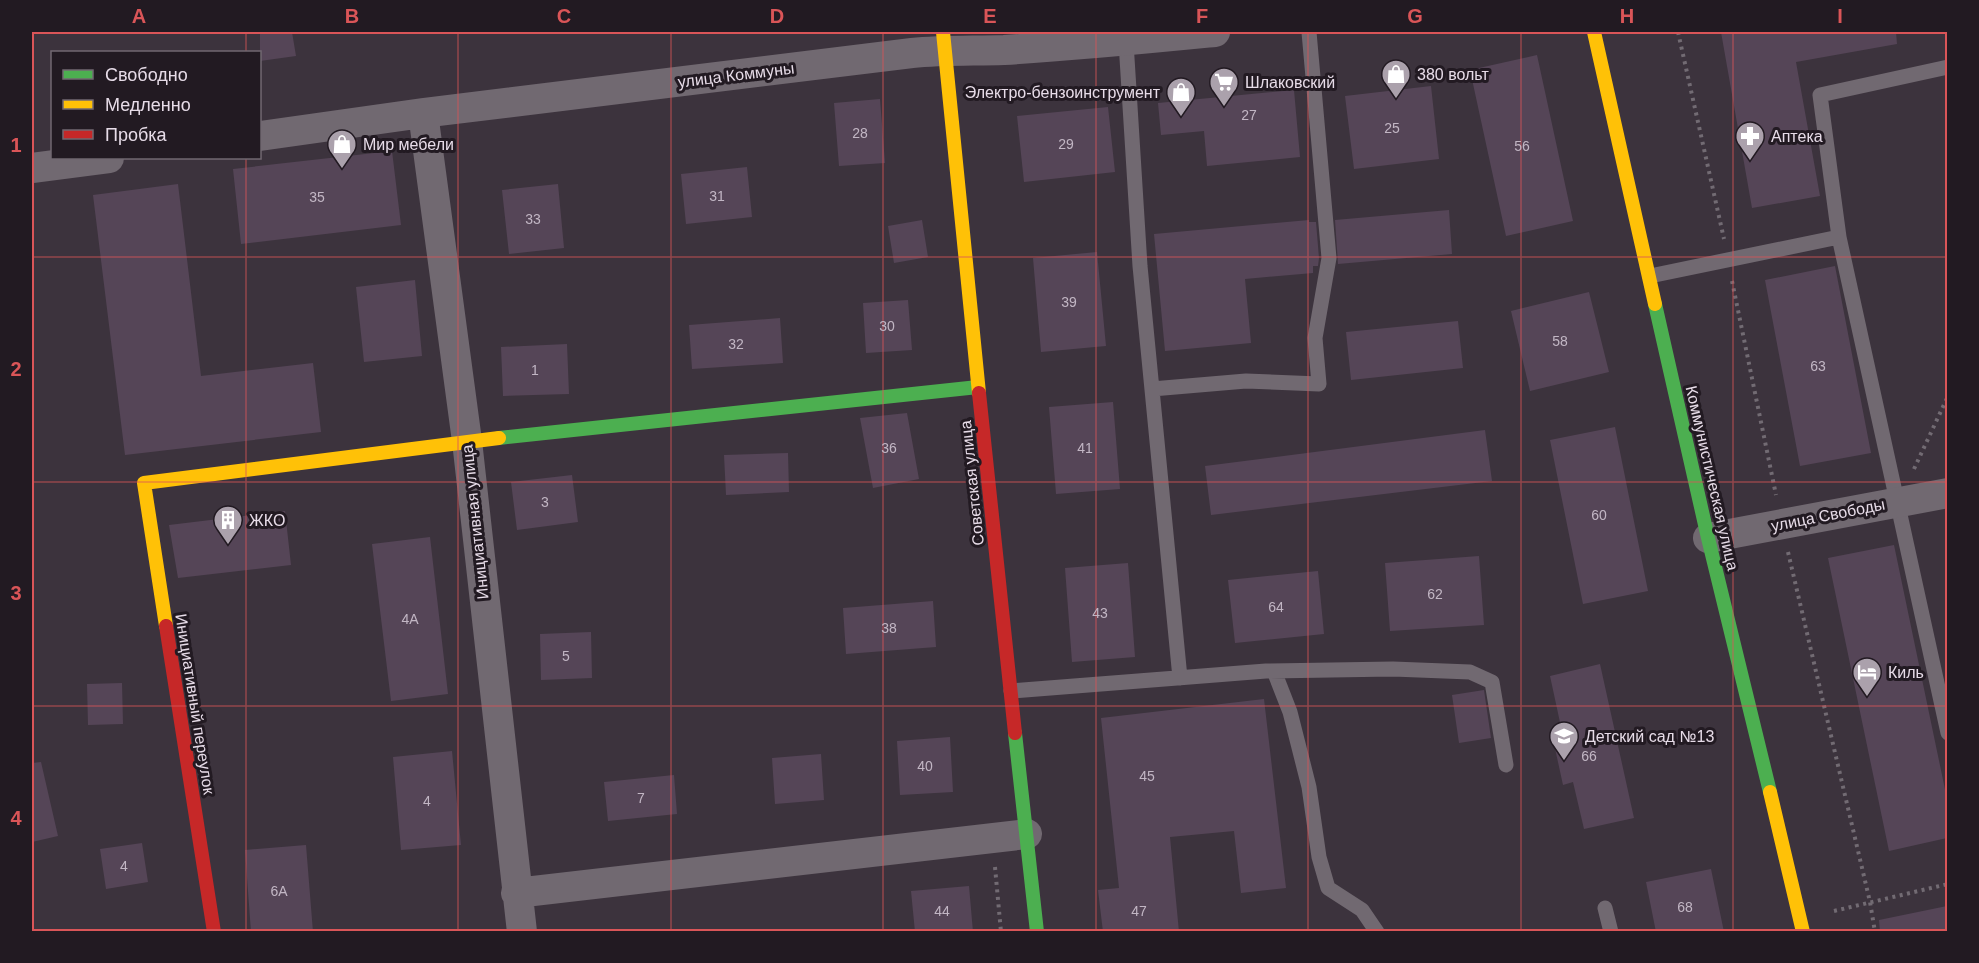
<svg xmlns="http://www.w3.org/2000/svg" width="1979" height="963" font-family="Helvetica,sans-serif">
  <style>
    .building { fill: #554557 }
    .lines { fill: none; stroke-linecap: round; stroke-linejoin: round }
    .path { stroke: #726b73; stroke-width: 4; stroke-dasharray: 3 4.5; stroke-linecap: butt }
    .lane { stroke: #716971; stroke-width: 15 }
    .street { stroke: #716971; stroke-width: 30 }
    .fast { stroke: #4caf50; stroke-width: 14 }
    .slow { stroke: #ffc107; stroke-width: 14 }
    .jam { stroke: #c62828; stroke-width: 14 }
    .grid { fill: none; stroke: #da5558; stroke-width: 1.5; stroke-opacity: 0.55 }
    .labels { text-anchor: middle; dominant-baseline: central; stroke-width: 6; stroke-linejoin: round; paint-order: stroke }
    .number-label { font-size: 14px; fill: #c2b6c4 }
    .poi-label { font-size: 16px; fill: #e7dce8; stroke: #221a22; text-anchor: start }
    .street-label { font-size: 16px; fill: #e7dce8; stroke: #221a22 }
    .neatline { fill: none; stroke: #da5558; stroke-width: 2 }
    .grid-label { font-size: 20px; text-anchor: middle; font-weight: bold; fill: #da5558 }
  </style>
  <rect width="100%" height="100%" fill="#3c333d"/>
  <path class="building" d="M260,32H292L296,56L260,61Z
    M1721,32H1896L1897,44L1796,62L1820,196L1752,208Z
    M1537,55L1573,221L1506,236L1470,70Z
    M1431,86L1439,159L1354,169L1345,96Z
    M1294,90L1300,157L1207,166L1204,131L1161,135L1158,103Z
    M880,99L885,163L839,166L834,103Z
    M1108,107L1115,172L1024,182L1017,116Z
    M392,151L401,225L241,244L233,169Z
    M747,167L752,217L686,224L681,174Z
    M178,184L201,376L313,363L321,432L125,455L93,195Z
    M558,184L564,248L509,254L502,190Z
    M1449,210L1452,254L1338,264L1335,220Z
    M922,220L928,257L894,263L888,226Z
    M1309,220V222H1316L1319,258L1318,266H1313V273L1245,279L1251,343L1165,351L1154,234Z
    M1097,252L1106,346L1041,352L1033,258Z
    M1835,266L1871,453L1800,466L1765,280Z
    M415,280L422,356L364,362L356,287Z
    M1589,292L1609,372L1530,391L1511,311Z
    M908,300L912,350L866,353L863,303Z
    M780,318L783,363L692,369L689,325Z
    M1458,321L1463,368L1351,380L1346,332Z
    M567,344L569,394L503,396L501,347Z
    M1113,402L1120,489L1056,494L1049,407Z
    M907,413L919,479L873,488L860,418Z
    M1615,427L1648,591L1583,604L1550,440Z
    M1485,430L1492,481L1211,515L1205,466Z
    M788,453L789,492L726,495L724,455Z
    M572,475L578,522L517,530L511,482Z
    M285,511L291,565L178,578L169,525Z
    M430,537L448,694L391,701L372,544Z
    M1894,545L1947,799V838L1889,851L1828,558Z
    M1479,556L1484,625L1390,631L1385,563Z
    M1128,563L1135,657L1072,662L1065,568Z
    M1318,571L1324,634L1235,643L1228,580Z
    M933,601L936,647L846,654L843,608Z
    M591,632L592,678L541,680L540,634Z
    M1600,664L1634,818L1584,829L1573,782L1563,785L1551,730L1561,727L1550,676Z
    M122,683L123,724L88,725L87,684Z
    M1484,690L1491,738L1459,743L1452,695Z
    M1264,699L1286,888L1241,893L1234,831L1170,837L1179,932H1103L1098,890L1119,888L1101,718Z
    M950,737L953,792L900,795L897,741Z
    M452,751L461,845L401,850L393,757Z
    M821,754L824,800L775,804L772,758Z
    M41,762L58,836L32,842V763Z
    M674,775L677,814L608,821L604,782Z
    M142,843L148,882L106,889L100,849Z
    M306,845L313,932H251L245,850Z
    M1711,869L1724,932H1656L1646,882Z
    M969,886L973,932H915L911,891Z
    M1947,906V932H1880L1879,920Z"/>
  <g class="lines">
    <path class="path" d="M1678,32L1724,239
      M1732,281L1776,495
      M1914,469L1948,396
      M1788,552L1870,902L1875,932
      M995,867L1001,932
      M1834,911L1948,884"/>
    <path class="lane" d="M1126,42L1140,266L1180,678
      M1948,67L1820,95L1839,237L1948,733
      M1650,276L1839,237
      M1152,389L1246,381L1319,384L1315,338L1329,258L1309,32
      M1274,671L1290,712L1309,787L1319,857L1328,888L1362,910L1377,932
      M1011,691L1266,671L1393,669L1470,672L1492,682L1506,765
      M1605,908L1611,932"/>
    <path class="street" d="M423,113L467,441L522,932
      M260,136L423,113L912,53C942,50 973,51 1004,50C1074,46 1144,39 1215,32
      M32,168L109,158
      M1708,538L1948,493
      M516,893L1027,834"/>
    <path class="fast" d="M1655,304L1708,538L1770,792
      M499,438L978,387
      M1015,733L1037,932"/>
    <path class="slow" d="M943,32L979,393
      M1594,32L1655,304
      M166,626L144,483L499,438
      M1770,792L1803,932"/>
    <path class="jam" d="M979,393L1015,733
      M166,626L214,932"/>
  </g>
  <path class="grid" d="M246,32V52M458,32V932M671,32V932M883,32V932M1096,32V932M1308,32V932M1521,32V932M1733,32V932M246,158V932M32,257H1948M32,482H1948M32,706H1948"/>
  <defs>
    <g id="shop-pin" transform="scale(1.5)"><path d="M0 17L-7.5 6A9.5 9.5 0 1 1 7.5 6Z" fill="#aba1ac" stroke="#221a22"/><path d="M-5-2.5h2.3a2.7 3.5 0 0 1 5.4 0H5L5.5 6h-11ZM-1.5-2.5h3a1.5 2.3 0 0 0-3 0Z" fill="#fff"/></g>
    <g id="supermarket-pin" transform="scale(1.5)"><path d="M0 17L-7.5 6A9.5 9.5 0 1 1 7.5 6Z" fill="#aba1ac" stroke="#221a22"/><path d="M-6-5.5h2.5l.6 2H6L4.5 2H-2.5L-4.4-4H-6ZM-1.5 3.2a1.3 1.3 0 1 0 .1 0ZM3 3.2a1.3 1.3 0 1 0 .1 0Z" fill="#fff"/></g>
    <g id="pharmacy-pin" transform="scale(1.5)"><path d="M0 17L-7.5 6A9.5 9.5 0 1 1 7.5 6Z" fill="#aba1ac" stroke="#221a22"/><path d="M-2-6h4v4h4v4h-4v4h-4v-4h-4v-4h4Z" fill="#fff"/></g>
    <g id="building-pin" transform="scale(1.5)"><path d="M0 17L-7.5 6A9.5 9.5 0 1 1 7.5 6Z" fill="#aba1ac" stroke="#221a22"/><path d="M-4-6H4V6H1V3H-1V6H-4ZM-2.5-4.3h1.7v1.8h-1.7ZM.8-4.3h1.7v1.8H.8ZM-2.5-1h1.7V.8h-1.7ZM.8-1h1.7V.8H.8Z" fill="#fff"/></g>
    <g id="hotel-pin" transform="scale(1.5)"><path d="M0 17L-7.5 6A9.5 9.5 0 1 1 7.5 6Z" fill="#aba1ac" stroke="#221a22"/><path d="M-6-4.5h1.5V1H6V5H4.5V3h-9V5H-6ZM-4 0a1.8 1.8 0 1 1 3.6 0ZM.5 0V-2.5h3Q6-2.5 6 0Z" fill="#fff"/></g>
    <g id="school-pin" transform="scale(1.5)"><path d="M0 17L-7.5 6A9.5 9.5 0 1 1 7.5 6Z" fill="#aba1ac" stroke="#221a22"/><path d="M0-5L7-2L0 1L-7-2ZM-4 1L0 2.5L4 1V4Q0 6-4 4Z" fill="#fff"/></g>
  </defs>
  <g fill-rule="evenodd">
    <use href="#shop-pin" x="1396" y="74"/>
    <use href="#supermarket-pin" x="1224" y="82"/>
    <use href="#shop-pin" x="1181" y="92"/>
    <use href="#pharmacy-pin" x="1750" y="136"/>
    <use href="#shop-pin" x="342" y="144"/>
    <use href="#building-pin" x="228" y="520"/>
    <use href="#hotel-pin" x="1867" y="672"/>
    <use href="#school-pin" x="1564" y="736"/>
  </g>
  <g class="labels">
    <g class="number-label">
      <text x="1249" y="115">27</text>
      <text x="1392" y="128">25</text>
      <text x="860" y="133">28</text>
      <text x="1066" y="144">29</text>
      <text x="1522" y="146">56</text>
      <text x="717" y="196">31</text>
      <text x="317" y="197">35</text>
      <text x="533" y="219">33</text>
      <text x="1069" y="302">39</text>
      <text x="887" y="326">30</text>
      <text x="1560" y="341">58</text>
      <text x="736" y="344">32</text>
      <text x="1818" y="366">63</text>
      <text x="535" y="370">1</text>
      <text x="889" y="448">36</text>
      <text x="1085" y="448">41</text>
      <text x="545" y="502">3</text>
      <text x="1599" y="515">60</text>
      <text x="1435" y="594">62</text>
      <text x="1276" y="607">64</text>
      <text x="1100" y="613">43</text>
      <text x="410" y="619">4А</text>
      <text x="889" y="628">38</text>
      <text x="566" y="656">5</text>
      <text x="1589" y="756">66</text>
      <text x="925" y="766">40</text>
      <text x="1147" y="776">45</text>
      <text x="641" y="798">7</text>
      <text x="427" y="801">4</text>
      <text x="124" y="866">4</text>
      <text x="279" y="891">6А</text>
      <text x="1685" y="907">68</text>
      <text x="942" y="911">44</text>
      <text x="1139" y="911">47</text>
    </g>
    <g class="poi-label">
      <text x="1417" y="74">380 вольт</text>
      <text x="1245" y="82">Шлаковский</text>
      <text x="1160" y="92" text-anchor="end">Электро-бензоинструмент</text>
      <text x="1771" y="136">Аптека</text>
      <text x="363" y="144">Мир мебели</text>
      <text x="249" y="520">ЖКО</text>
      <text x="1888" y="672">Киль</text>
      <text x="1585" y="736">Детский сад №13</text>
    </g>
    <g class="street-label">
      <text transform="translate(736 75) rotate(-7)">улица Коммуны</text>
      <text transform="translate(1712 478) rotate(77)">Коммунистическая улица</text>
      <text transform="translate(972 483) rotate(-96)">Советская улица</text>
      <text transform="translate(1828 515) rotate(-11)">улица Свободы</text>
      <text transform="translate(475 522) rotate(-96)">Инициативная улица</text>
      <text transform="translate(195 704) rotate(81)">Инициативный переулок</text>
    </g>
  </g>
  <rect width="1979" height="963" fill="none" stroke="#221a22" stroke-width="66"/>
  <rect x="51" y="51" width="210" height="108" fill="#221a22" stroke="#716871" stroke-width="1.5"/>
  <rect x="63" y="70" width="30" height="9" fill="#4caf50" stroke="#716871" stroke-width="1.5"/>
  <text x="105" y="81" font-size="18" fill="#e7dce8">Свободно</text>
  <rect x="63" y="100" width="30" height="9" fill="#ffc107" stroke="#716871" stroke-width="1.5"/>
  <text x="105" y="111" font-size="18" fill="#e7dce8">Медленно</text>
  <rect x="63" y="130" width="30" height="9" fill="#c62828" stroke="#716871" stroke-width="1.5"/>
  <text x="105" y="141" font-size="18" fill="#e7dce8">Пробка</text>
  <rect x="33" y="33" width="1913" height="897" class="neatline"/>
  <g class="grid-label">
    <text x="139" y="23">A</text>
    <text x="352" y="23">B</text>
    <text x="564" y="23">C</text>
    <text x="777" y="23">D</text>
    <text x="990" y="23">E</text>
    <text x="1202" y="23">F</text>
    <text x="1415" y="23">G</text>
    <text x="1627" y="23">H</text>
    <text x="1840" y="23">I</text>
    <text x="16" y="152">1</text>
    <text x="16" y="376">2</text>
    <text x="16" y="600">3</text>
    <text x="16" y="825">4</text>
  </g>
</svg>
